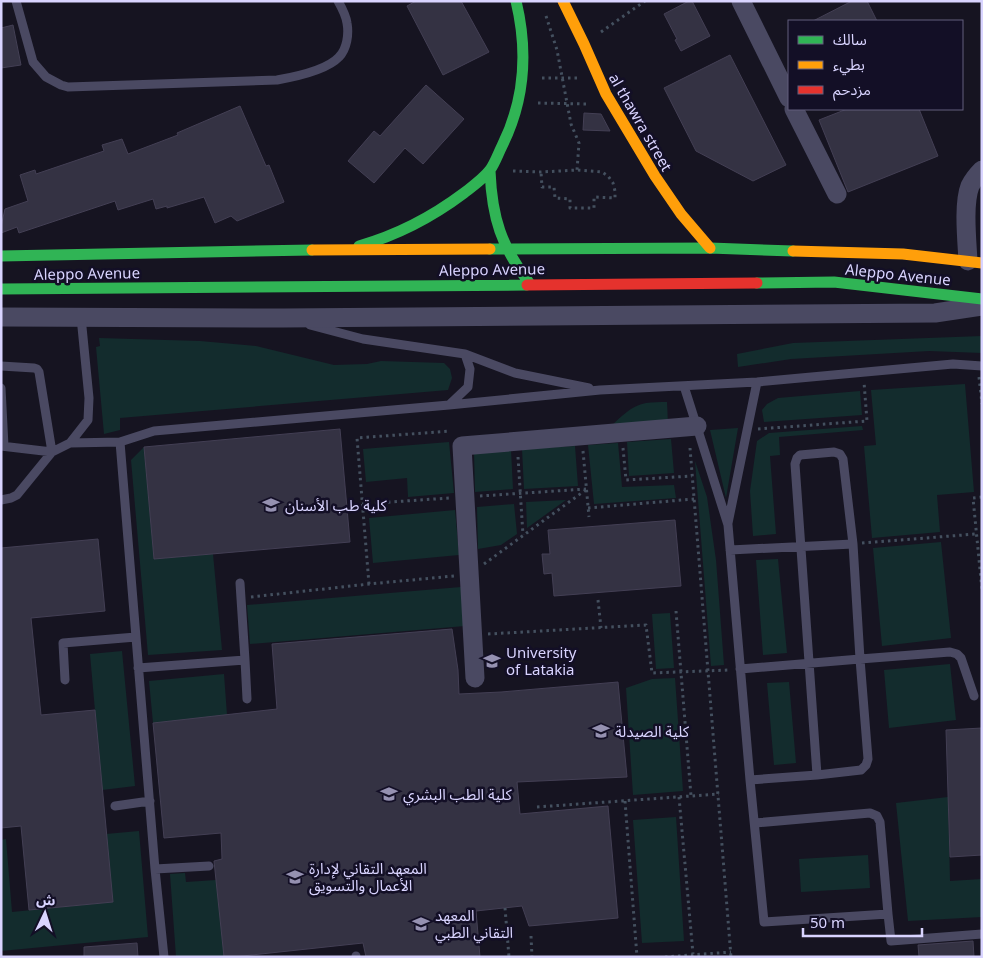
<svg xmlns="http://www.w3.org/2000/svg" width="983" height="958" font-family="'Noto Sans','Noto Sans Arabic',sans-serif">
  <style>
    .green { fill: #132c2d }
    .building { fill: #343243; stroke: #433f54 }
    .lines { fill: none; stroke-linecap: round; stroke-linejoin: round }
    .path { stroke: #44505f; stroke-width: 3; stroke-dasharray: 2.5 4; stroke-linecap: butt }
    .lane { stroke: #4a4962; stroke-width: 9 }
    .street { stroke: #4a4962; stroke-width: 19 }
    .fast { stroke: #30b455; stroke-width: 11 }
    .slow { stroke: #ff9f0a; stroke-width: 11 }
    .jam { stroke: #e5322d; stroke-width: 11 }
    .labels { text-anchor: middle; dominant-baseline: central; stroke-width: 5; stroke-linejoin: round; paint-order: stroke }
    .street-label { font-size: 15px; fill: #d9d4ff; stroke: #130f26 }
    .poi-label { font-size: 15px; fill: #d9d4ff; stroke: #130f26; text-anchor: start }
  </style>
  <rect width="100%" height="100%" fill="#161421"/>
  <path class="green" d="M982,336V353L929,351L791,359L738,367L737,354L793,343Z
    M99,338L200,341L256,346L334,365L367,364L381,361L444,363L450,369L452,378L448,390L120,418V430L104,434L96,347L100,346Z
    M965,384L974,492L937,495L940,532L872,538L864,446L876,445L871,390Z
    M860,391L862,415L764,422L762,410L767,404L778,398Z
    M667,402L668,424L609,428C620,418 630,406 646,403C653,402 660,402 667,402Z
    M862,426L863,430L779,437L780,455L770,456L776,534L753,536L750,491L757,441L769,433Z
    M738,428L726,498L710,430Z
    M671,439L674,473L629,476L627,442Z
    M449,442L454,493L408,497L407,478L366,482L363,449Z
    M618,443L622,487L674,485L676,498L594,504L588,445Z
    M575,446L578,486L524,489L522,449Z
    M144,447L154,559L213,554L222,650L148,655L131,460Z
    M511,450L513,489L475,492L474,452Z
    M695,461L707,497L716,560L724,665L711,666Z
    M566,500L527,528L526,502Z
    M514,504L517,534L501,545L478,549L477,507Z
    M455,510L459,555L373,563L369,518Z
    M941,542L951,638L882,646L873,548Z
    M778,559L787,653L763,655L756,560Z
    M461,587L465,626L250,644L247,605Z
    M670,613L674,668L656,669L652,614Z
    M122,651L135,786L102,790L90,654Z
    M950,664L956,720L889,728L884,670Z
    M224,674L227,715L153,723L149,681Z
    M675,678L683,791L633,795L626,688L652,679Z
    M789,682L796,763L774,765L767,683Z
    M948,797L950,881L982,879V917L908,921L896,803Z
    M676,817L684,941L642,943L633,820Z
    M139,831L148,937L1,951V840L6,839L12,912L113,902L106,834Z
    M868,855L870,888L801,892L799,859Z
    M185,873L186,882L216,880L224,957H176L170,874Z"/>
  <path class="building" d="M416,1H461L489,52L443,75L407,6Z
    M689,1H692L710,36L681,51L675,40L677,39L664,14Z
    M852,1H867L877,21H813Z
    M13,25L21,65L1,68V28Z
    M730,55L786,165L753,181L696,151L664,88Z
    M426,85L464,119L423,164L405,148L374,183L348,161L374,131L380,136Z
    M240,106L266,166L269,165L284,202L237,221L231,216L215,223L204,197L167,208V206L156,209L153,199L118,210L115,201L19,233L17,227L1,233V227L5,209L28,201L20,175L35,170L36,174L104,151L102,145L122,139L128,154L178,135L177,133Z
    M847,109H919L938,156L848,192L819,120Z
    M584,113L601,114L610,131L583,130Z
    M340,429L350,542L154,559L144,447Z
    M675,520L681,586L554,596L552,573L544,574L542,554H550L548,530Z
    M98,539L105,611L31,618L41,715L95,710L113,902L29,910L21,826L1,828V548Z
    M452,629L458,670L459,694L501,692L618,682L627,777L517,782L520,814L608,806L618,918L529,926L522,906L476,911L480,957H366L363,943L233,957H224L214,861L222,859L221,833L164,838L153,723L277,709L272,644Z
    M982,728V855L950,857L946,730Z
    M973,941L974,957H919L918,945Z
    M137,943L138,957H84V947Z"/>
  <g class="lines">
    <path class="path" d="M546,16L557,50L571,124L579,143L577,170
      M601,32L645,1
      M542,78H578
      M538,103L589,104
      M513,171L541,172L577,170L602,172L608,176L613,183L615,191V198L594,197V208H570V199L555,198L554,187H542L541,172
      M979,377L982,404
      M758,429L867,421L864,382
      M623,448L626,480L692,476
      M690,448L731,957
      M583,451L589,517
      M518,457L523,535
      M480,496L586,489
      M982,497L973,498L982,590
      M362,504L449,498
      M588,508L694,499
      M862,543L976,534
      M484,564L587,489
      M369,584L357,438L450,431
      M251,597L369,584L454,576
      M598,600L601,628
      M676,611L691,796
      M488,634L646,625L652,673L729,670
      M679,797L693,954
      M625,801L637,957
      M537,807L719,794
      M505,908L509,957
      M531,936L532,957
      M665,957L731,952"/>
    <path class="lane" d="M16,1L33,62L46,77L61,85L68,87L277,80C294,77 327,70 339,57C347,49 349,34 347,23C346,16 342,8 338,1
      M310,325L363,339L465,354L515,373L589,388
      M1,366L34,368L37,369L39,372L52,452L17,495L11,498L1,500
      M684,386L728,525L750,780L764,922L888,914L891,941L982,934
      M1,388L4,446
      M449,405L468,387L470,369L465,354
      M120,442L155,869L164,957
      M70,443L88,420L89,398L81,317
      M1,446L52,452L70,443L120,442L154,431L449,405L600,390L757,382L953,364L982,366
      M728,523L757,382
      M730,550L853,544L860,659L950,652L957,654L961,658L974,696
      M240,583L245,660
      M138,668L245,660L247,699
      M740,669L860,659L868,759L866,765L861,770L817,775L750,780
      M65,680L63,643L136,637
      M817,775L795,464L797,458L800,455L834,452L840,454L843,459L853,544
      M115,806L150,801
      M755,823L870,813L877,816L880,822L888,914
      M155,869L209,866
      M356,956V957"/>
    <path class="street" d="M741,1L789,98
      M794,109L837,194
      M968,261C967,241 963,204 970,186C973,180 977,175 982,170
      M1,317L283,318L935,313L982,306
      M475,678L462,446L697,426"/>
    <path class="fast" d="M490,171C492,218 501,246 530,284
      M359,246C398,235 432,217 464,193C473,186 483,179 490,170C495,163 498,154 502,146C525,100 528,51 516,1
      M490,249L710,248L793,251
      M1,256L312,250
      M757,283L834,282L982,299
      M1,289L527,285"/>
    <path class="slow" d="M563,1L584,44L606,94L655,176L681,214L710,248
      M312,250L490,249
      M793,251L903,254L982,263"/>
    <path class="jam" d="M527,285L757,283"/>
  </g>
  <defs>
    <g id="university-bare" transform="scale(1.35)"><path d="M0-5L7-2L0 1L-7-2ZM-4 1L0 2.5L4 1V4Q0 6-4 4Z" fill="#9591b1" stroke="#130f26" stroke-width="2.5" paint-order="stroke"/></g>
  </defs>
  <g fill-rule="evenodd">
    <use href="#university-bare" x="271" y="505"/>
    <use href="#university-bare" x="492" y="661"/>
    <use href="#university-bare" x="601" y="731"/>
    <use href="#university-bare" x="389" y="794"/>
    <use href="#university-bare" x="295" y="877"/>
    <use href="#university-bare" x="421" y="924"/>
  </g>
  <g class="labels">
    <g class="street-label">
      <text transform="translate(641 122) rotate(60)">al thawra street</text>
      <text transform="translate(492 269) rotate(-1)">Aleppo Avenue</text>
      <text transform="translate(87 273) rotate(-1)">Aleppo Avenue</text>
      <text transform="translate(898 274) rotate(6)">Aleppo Avenue</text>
    </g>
    <g class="poi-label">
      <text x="285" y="505">كلية طب الأسنان</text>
      <text x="506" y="652">University<tspan x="506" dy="17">of Latakia</tspan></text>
      <text x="615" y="731">كلية الصيدلة</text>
      <text x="403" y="794">كلية الطب البشري</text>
      <text x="309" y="868">المعهد التقاني لإدارة<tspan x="309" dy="17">الأعمال والتسويق</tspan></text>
      <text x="435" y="915">المعهد<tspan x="435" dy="17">التقاني الطبي</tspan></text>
    </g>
  </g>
  <rect width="983" height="958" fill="none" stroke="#d9d4ff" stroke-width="5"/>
  <rect x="788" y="20" width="175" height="90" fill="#130f26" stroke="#625e7d"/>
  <rect x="798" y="36" width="25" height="8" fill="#30b455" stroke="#625e7d"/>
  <text x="833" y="45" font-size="15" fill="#d9d4ff">سالك</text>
  <rect x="798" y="61" width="25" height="8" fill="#ff9f0a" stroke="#625e7d"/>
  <text x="833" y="70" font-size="15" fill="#d9d4ff">بطيء</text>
  <rect x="798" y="86" width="25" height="8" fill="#e5322d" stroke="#625e7d"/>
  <text x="833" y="95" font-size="15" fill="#d9d4ff">مزدحم</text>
  <g transform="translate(45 913) rotate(4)" stroke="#130f26" stroke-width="4" paint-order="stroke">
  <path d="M0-4L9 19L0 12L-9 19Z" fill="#d9d4ff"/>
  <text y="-8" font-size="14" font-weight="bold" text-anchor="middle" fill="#d9d4ff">ش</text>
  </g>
  <path d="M803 928v8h119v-8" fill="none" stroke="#d9d4ff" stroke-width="2.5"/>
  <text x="810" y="928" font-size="15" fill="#d9d4ff" stroke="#130f26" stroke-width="4" paint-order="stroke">50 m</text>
</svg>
